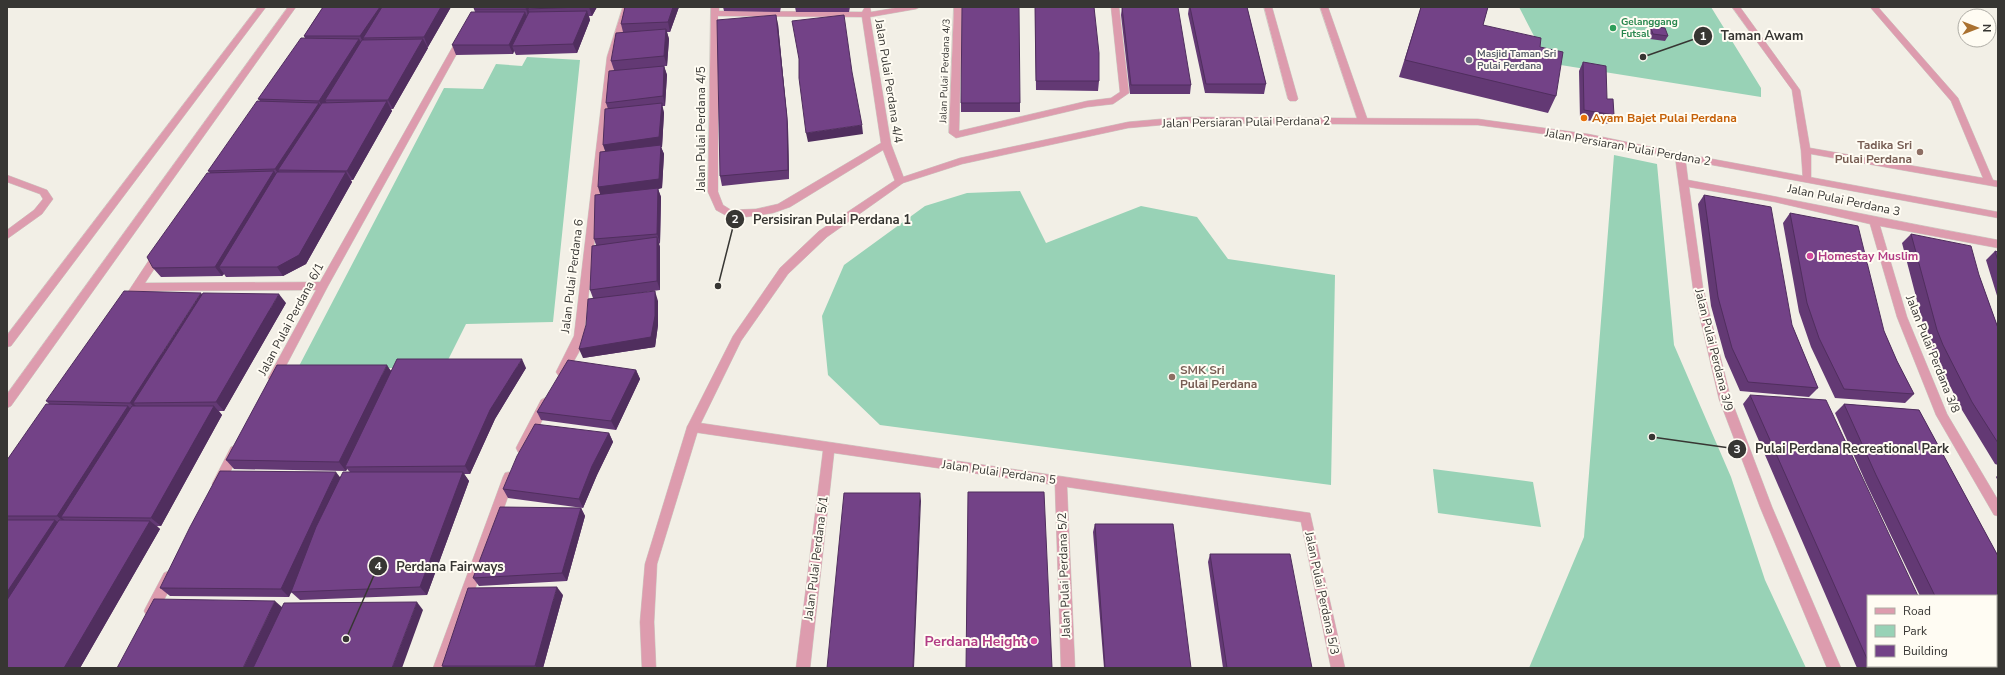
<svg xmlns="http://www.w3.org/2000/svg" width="2005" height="675" font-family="'Nunito Sans',sans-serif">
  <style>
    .green { fill: #98d2b6 }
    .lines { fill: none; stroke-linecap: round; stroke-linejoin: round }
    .minor-casing { stroke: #cdcac2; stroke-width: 1 }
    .tertiary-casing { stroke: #cdcac2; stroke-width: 1 }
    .minor { fill: #dd9cae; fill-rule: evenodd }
    .tertiary { fill: #dd9cae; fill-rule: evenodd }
    .wall { fill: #633974 }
    .shaded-wall { fill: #502e5e }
    .building { fill: #734287; stroke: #502e5e }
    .leisure-dot { fill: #2e9e5b; stroke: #fffcf3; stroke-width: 1.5 }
    .worship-dot { fill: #6b7280; stroke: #fffcf3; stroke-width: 1.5 }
    .food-dot { fill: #e8710a; stroke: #fffcf3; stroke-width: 1.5 }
    .education-dot { fill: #8d6e63; stroke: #fffcf3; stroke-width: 1.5 }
    .hotel-dot { fill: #d1479c; stroke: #fffcf3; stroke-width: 1.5 }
    .labels { text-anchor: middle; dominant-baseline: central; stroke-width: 4; stroke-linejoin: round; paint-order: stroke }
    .far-leisure-label { font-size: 10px; font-weight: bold; fill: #27864d; stroke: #fffcf3; text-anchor: start }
    .far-worship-label { font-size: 10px; font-weight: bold; fill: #5b616d; stroke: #fffcf3; text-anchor: start }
    .far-street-label { font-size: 10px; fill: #373633; stroke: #fffcf3 }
    .street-label { font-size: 12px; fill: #373633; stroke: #fffcf3 }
    .food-label { font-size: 12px; font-weight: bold; fill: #c56008; stroke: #fffcf3; text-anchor: start }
    .education-label { font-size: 12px; font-weight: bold; fill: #785e54; stroke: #fffcf3; text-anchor: end }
    .hotel-label { font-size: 12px; font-weight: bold; fill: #b23c85; stroke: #fffcf3; text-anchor: start }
    .near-hotel-label { font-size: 14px; font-weight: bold; fill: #b23c85; stroke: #fffcf3; text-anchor: end }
    .leader { fill: none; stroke: #373633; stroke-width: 1.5 }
    .callout-dot { fill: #373633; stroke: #fffcf3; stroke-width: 1.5 }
    .mark-label { font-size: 12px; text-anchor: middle; font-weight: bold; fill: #fff }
    .callout-label { font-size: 13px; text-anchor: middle; font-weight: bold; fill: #373633; stroke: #fffcf3; stroke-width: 4; stroke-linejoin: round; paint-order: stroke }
  </style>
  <rect width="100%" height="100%" fill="#f2efe6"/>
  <path class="green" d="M1519,7H1711L1761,88V97L1548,63Z
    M527,57L580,60L553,322L466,324L444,368H298L444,88L483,89L496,64L522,66Z
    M1614,155L1657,164L1674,345L1731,477L1765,580L1806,668H1529L1584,537Z
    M1020,191L1046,243L1141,206L1197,217L1228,259L1335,275L1331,485L880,425L828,375L822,316L844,265L925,206L967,193Z
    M1433,469L1533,482L1541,527L1438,513Z"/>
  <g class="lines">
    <g class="minor-casing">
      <path id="minor" d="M623,7H631L615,57L584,336L579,352L566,375H558L556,372L574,336L607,57Z
        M711,7H719V11L862,12L865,7H870L871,12L901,7H920L916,9L870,17L891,144L905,181L903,183L900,184L895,181L883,150L790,207L773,213L746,217L727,216L716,210L708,192ZM718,16L862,17L881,143L778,204L756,209L731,210L723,205L718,192Z
        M954,7H962L959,131L1087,101L1111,98L1120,92L1111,7H1119L1129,93L1113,104L1087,107L956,138L949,133Z
        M1264,7H1272L1298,99L1296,101H1290L1288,99Z
        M1320,7H1328L1368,121L1366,123H1360L1358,121Z
        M1732,7H1740L1800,90L1810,148L1983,178L1951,101L1870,7H1878L1958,98L1993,180L1998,181V187L1811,154V178L1806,181L1803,180L1801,150L1792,90Z
        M461,36L465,39L328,286L278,381H270L268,378L316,290L140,291L129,307H121L120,304L155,251L159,250L164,254L145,283L320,282L457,39Z
        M1680,153L1685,156L1688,180C1792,199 1894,221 1998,240V248L1880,226L1907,317L1947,414L1998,500V516L1994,515L1936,415L1897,317L1870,224L1775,202L1689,187L1703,288L1731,399L1772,507L1841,668H1827L1760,507L1719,399L1693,288L1675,156Z
        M7,175L47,190L53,199L42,214L7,239V230L34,210L43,199L40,194L7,182Z
        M545,398L549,400L551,403L526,452L522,453L518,452L516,448L518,444L541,400Z
        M693,422L1310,513L1345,668H1331L1301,522L1067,487L1075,668H1061L1055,485L834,453L810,668H796L823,451L693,432L689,430L687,427L689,424Z
        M235,446L239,447L241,451L222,488L218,489L214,488L212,484L214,480L231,447Z
        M509,472L513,473L515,477L447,668H433L503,477L505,473Z
        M169,571L174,573L176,577L174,581L156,615L151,617L146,615L144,611L146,607L164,573Z"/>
    </g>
    <g class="tertiary-casing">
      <path id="tertiary" d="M258,7H266L11,346L7,347V335Z
        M288,7H296L11,406L7,408V394Z
        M1184,117L1478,119L1588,134L1680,153L1998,212V218L1680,159L1588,140L1478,125L1184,123L1128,128L962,164L903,183L827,237L788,274L741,341L699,427L657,564L654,622L656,668H642L640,622L645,564L687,427L733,336L780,268L819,231L897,179L960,158L1128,122Z"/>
    </g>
    <use href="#minor" class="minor"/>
    <use href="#tertiary" class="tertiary"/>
  </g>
  <path class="wall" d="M323,7H451L428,47H427L428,48L393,109H391L392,111L353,180H351L352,182L306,264L283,276L226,277L224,274L222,276L161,277L153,268L210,173L208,171L260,101L258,99L305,38L304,36Z
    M475,7H597L592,16H589L590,20L577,53L516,55L514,51L513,54L456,55L452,45L475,12L474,9Z
    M625,7H679L670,32H667L669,39L667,66H664L667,75L665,106H662L664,113L662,147H661L664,154L662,188L658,189L661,197L660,243L659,244L660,247V290L626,295L658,301V325L655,347L583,358L593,298L590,290L596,245L594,239L600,195L605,151L608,109L606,103L614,70L611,61L623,32L621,24Z
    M723,7H781L780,12L724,11Z
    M795,7H850L849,12H796Z
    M1035,7H1094L1099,81L1098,91L1036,90Z
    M1122,7L1191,85L1190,94H1130L1121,15Z
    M1189,7H1247L1266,84L1264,94L1205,93L1188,14Z
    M1421,7H1488L1483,25L1556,96L1548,113L1399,77Z
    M778,24L788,127L789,179L722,186L720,176Z
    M1650,26L1668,36L1665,41L1650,39L1648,31Z
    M1583,62L1614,115L1609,124L1580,119L1579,71Z
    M961,103H1020V112H961Z
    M1704,195L1792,325L1818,388L1809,397L1740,391L1725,357L1711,306L1698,204Z
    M1790,213L1884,331L1897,361L1914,394L1905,403L1835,398L1811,347L1799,312L1783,223Z
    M1911,234L1979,275L1998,328V465L1995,464L1962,410L1934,354L1927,339L1902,243Z
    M1995,251L1998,252V299L1986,260Z
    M286,303L224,411H219L222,415L161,526H157L160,529L80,668H7V460L49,404L46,401Z
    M526,368L495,419L470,474H464L469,481L427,595L300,600L291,592L289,597L170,596L160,588L340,477L350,472L347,469L346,471L234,469L226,460L391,370Z
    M636,370L640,379L616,430L541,420L537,412Z
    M1750,395L1868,596V666H1954L1955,668H1857L1743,404Z
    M1844,404L1919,410L1998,556V668H1960L1959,666H1996V596H1920L1866,483L1835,413Z
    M609,433L613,442L597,475L583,508L508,498L503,489Z
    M1998,475V481L1996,477Z
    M581,508L585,516L567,581L479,586L473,578Z
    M1095,524L1191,668H1104L1093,532Z
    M1210,554L1312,668H1223L1208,562Z
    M563,595L543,668H444L442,666Z"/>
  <path class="shaded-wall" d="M380,7H390L363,38L366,44L365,46L360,36Z
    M441,7H451L428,47L424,37Z
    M527,7H535L528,9L531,15L529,18L526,9Z
    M589,7H597L592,16Z
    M673,7H679L670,32L668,22Z
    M587,11L590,20L577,53L573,44Z
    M525,12L529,21L512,46L514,51L513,54L509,45Z
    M776,15L778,24L788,127L789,179L788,170Z
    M666,29L669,39L667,66L664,56Z
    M359,39L364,48L325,100L328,105L325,111L319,101Z
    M423,39L428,48L393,109L388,100Z
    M664,66L667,75L665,106L663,96Z
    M387,101L392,111L353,180L347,171Z
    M319,103L324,112L278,170L283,177L282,179L275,169Z
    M662,103L664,113L662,147H661L664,154L662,188L658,189L661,197L660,243L657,234L601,197L598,187L606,154L603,145Z
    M862,125L863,134L808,142L806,133Z
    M274,171L281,181L219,267L224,274L222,276L215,267Z
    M346,172L352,182L306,264L283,276L277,267Z
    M657,237L660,247V290L657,281Z
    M655,291L658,301V325L655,347L583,358L579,349Z
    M201,293L208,302L133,403L140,410L139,412L130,403Z
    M279,294L286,303L224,411L216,402Z
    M522,359L526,368L495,419L470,474L465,466L490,410Z
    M387,365L393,374L345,467L347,469L346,471L339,462Z
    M636,370L640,379L616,430L611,421Z
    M128,406L137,415L61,517L68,523L67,524L57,516Z
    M214,406L222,415L161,526L151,518Z
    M609,433L613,442L597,475L583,508L579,499L592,466Z
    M336,472L343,481L289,597L281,589Z
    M463,472L469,481L427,595L420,587Z
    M920,493L921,501L914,668H913Z
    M581,508L585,516L567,581L562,573Z
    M55,520L65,528L7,618V592Z
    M150,521L160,529L80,668H64Z
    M557,587L563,595L543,668H537L535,666Z
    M275,601L283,608L256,668H243Z
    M417,602L423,610L402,668H392Z"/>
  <path class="building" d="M323,7H380L360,36H304Z
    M382,7H441L424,37L363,38Z
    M475,7H527L526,9H474Z
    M529,7H580L528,9Z
    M625,7H673L668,22L621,24Z
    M962,7H1019L1020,103H961Z
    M1035,7H1094L1099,53V81H1036Z
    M1122,7H1178L1191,85H1131Z
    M1190,7H1247L1266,84H1206Z
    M1421,7H1488L1483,25L1541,38L1540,47L1563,52L1556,96L1405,60Z
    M587,11L573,44L512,46L529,12Z
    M471,12H525L509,45H452Z
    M776,15L787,117L788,170L720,176L717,20Z
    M844,15L852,72L862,125L806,133L799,78V59L792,21Z
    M1650,26L1665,28L1668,36L1653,34Z
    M666,29L664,56L611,61L616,33Z
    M301,38L359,39L319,101L258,99Z
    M423,39L388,100H325L362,40Z
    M1583,62L1606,66L1607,99H1613L1614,115L1584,110Z
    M664,66L663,96L606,103L609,71Z
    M257,101L319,103L275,169L208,171Z
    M387,101L347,171L278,170L322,103Z
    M662,103L659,137L603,145L605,109Z
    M661,145L659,179L598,187L600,152Z
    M274,171L215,267L153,268L147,257L207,173Z
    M277,172H346L299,255L277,267H219Z
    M658,188L657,234L594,239L595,195Z
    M1704,195L1771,207L1792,325L1818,388L1748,382L1732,348L1718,297Z
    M1790,213L1858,226L1884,331L1897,361L1914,394L1844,389L1819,338L1807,303Z
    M1911,234L1971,246L1979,275L1998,328V443L1972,402L1943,345L1937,330Z
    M657,237V281L590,290L592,246Z
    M1995,251L1998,252V261Z
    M124,291L201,293L130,403L46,401Z
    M655,291V316L651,337L579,349L586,325L588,299Z
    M203,293L279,294L216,402L133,403Z
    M397,359H522L490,410L465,466L345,467Z
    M568,360L636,370L611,421L537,412Z
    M277,365H387L339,462L226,460Z
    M1750,395L1826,400L1918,596H1868V661Z
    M46,404L128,406L57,516H7V460Z
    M1844,404L1919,410L1998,556V668H1976L1975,666H1996V596H1935L1876,475Z
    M132,406H214L151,518L61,517Z
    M535,424L609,433L592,466L579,499L503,489L517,456Z
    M220,471L336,472L281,589L160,588L190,527Z
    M343,472H463L420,587L291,592L316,527Z
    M968,492H1044L1052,668H966Z
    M844,493H920L913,668H827Z
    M500,507L581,508L562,573L473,578Z
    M7,520H55L7,592Z
    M59,520L150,521L64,668H7V600Z
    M1095,524H1173L1191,668H1105Z
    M1210,554H1290L1312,668H1227Z
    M557,587L535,666H442L468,588Z
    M154,599L275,601L243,668H117Z
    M417,602L392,668H253L284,603Z
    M1871,666H1954L1955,668H1872Z"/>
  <circle class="leisure-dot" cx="1613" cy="28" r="4"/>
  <circle class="worship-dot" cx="1469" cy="60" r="4"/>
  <circle class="food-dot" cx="1584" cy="118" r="4"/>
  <g class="education-dot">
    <circle cx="1920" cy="152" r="4"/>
    <circle cx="1172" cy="377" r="4"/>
  </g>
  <g class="hotel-dot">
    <circle cx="1810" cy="256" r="4"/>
    <circle cx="1034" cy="641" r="4"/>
  </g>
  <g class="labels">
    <g class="far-leisure-label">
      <text x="1621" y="22">Gelanggang<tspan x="1621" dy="12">Futsal</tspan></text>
    </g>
    <g class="far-worship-label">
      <text x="1477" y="54">Masjid Taman Sri<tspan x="1477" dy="12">Pulai Perdana</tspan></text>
    </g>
    <g class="far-street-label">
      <text transform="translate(945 71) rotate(-88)">Jalan Pulai Perdana 4/3</text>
    </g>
    <g class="street-label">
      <text transform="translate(889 81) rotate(81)">Jalan Pulai Perdana 4/4</text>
      <text transform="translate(1246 122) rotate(-1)">Jalan Persiaran Pulai Perdana 2</text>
      <text transform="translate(701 129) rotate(-90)">Jalan Pulai Perdana 4/5</text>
      <text transform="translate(1628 147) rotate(10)">Jalan Persiaran Pulai Perdana 2</text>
      <text transform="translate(1844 200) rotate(12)">Jalan Pulai Perdana 3</text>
      <text transform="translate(572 276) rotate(-83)">Jalan Pulai Perdana 6</text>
      <text transform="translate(291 319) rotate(-62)">Jalan Pulai Perdana 6/1</text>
      <text transform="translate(1714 350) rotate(76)">Jalan Pulai Perdana 3/9</text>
      <text transform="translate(1933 354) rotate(68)">Jalan Pulai Perdana 3/8</text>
      <text transform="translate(999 472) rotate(8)">Jalan Pulai Perdana 5</text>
      <text transform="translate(816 558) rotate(-83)">Jalan Pulai Perdana 5/1</text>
      <text transform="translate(1064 575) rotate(-92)">Jalan Pulai Perdana 5/2</text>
      <text transform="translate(1322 593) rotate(78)">Jalan Pulai Perdana 5/3</text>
    </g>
    <g class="food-label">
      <text x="1592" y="118">Ayam Bajet Pulai Perdana</text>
    </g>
    <g class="education-label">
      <text x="1912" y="145">Tadika Sri<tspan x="1912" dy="14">Pulai Perdana</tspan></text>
      <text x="1180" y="370" text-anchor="start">SMK Sri<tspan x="1180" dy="14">Pulai Perdana</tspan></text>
    </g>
    <g class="hotel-label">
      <text x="1818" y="256">Homestay Muslim</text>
    </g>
    <g class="near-hotel-label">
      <text x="1026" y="641">Perdana Height</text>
    </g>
  </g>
  <path class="leader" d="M1643 57L1703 36M718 286L735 219M1652 437L1737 449M346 639L378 566"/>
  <g class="callout-dot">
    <circle cx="1643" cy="57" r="4"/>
    <circle cx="718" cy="286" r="4"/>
    <circle cx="1652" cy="437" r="4"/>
    <circle cx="346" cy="639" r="4"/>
    <circle cx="1703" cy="36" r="10"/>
    <circle cx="735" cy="219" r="10"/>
    <circle cx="1737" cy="449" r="10"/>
    <circle cx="378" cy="566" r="10"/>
  </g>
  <g class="mark-label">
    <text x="1703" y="40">1</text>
    <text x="735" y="223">2</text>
    <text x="1737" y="453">3</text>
    <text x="378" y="570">4</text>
  </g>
  <g class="callout-label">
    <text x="1762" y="40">Taman Awam</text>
    <text x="832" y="224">Persisiran Pulai Perdana 1</text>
    <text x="1852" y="453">Pulai Perdana Recreational Park</text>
    <text x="450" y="571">Perdana Fairways</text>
  </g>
  <rect width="2005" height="675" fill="none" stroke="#373633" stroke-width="16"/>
  <rect x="1867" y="595" width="130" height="72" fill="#fffcf3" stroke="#afada6"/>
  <rect x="1875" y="608" width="20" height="6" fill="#dd9cae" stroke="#afada6"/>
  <text x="1903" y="615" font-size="12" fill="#373633">Road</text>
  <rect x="1875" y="625" width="20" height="12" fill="#98d2b6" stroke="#afada6"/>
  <text x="1903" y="635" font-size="12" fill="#373633">Park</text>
  <rect x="1875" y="645" width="20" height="12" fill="#734287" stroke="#afada6"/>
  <text x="1903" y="655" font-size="12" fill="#373633">Building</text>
  <g transform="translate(1977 28) rotate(90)"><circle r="19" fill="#fffcf3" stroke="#afada6"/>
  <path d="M0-3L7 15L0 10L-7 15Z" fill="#aa7130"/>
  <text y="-6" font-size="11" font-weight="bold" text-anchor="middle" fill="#373633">N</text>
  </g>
</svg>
